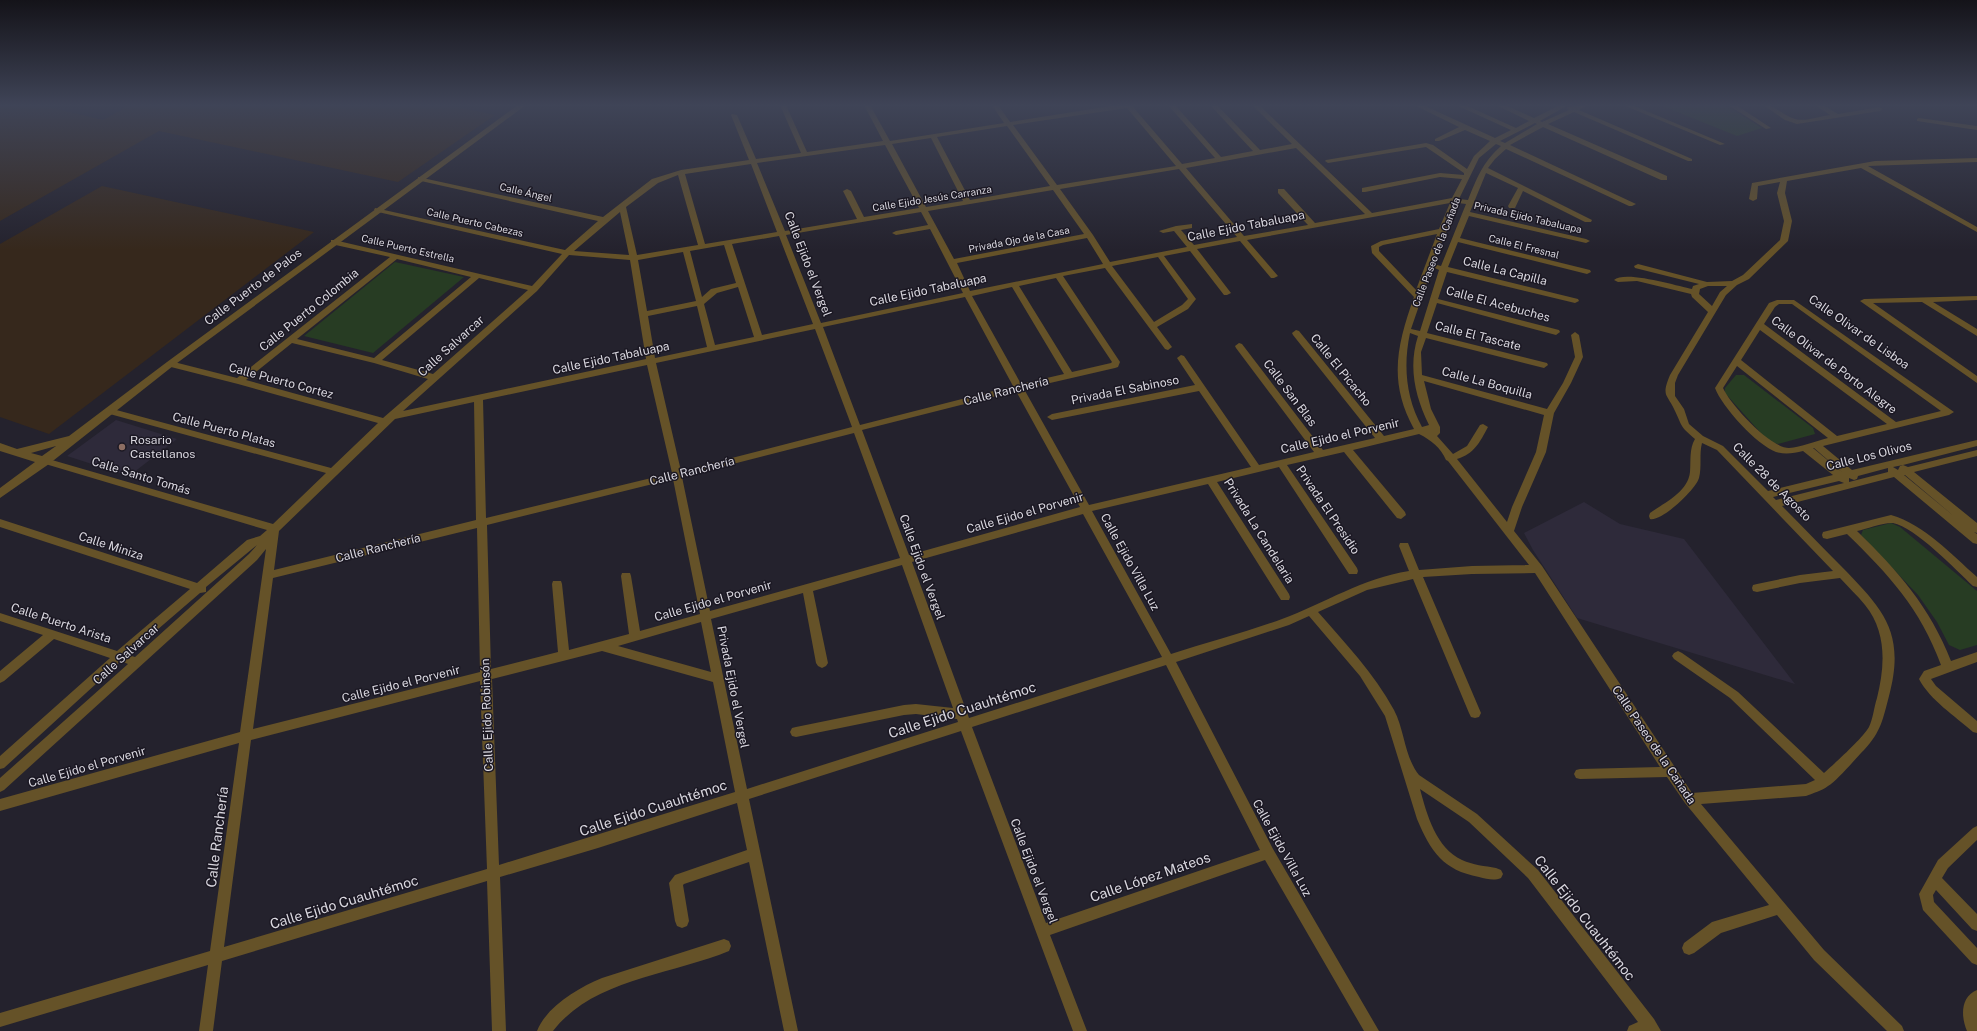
<svg xmlns="http://www.w3.org/2000/svg" width="1977" height="1031" font-family="'Public Sans',sans-serif">
  <style>
    .industrial { fill: #36281c }
    .built { fill: #2e2a3a }
    .green { fill: #273c23 }
    .lines { fill: none; stroke-linecap: round; stroke-linejoin: round }
    .minor { fill: #655228; fill-rule: evenodd }
    .tertiary { fill: #655228; fill-rule: evenodd }
    .education-dot { fill: #8d6e63; stroke: #1b1823; stroke-width: 1.5 }
    .labels { text-anchor: middle; dominant-baseline: central; stroke-width: 3; stroke-linejoin: round; paint-order: stroke }
    .far-street-label { font-size: 10px; fill: #d9d7df; stroke: #1b1823 }
    .street-label { font-size: 12px; fill: #d9d7df; stroke: #1b1823 }
    .poi-label { font-size: 12px; fill: #d9d7df; stroke: #1b1823; text-anchor: start }
    .near-street-label { font-size: 14px; fill: #d9d7df; stroke: #1b1823 }
  </style>
  <rect width="100%" height="100%" fill="#24222d"/>
  <path class="industrial" d="M0,105H40L103,120L130,105H447L495,115L398,182L159,131L0,221Z
    M102,186L314,232L49,434L0,417V244Z"/>
  <path class="built" d="M116,420L177,439L129,476L67,456Z
    M1584,502L1620,524L1684,539L1795,684L1577,618L1533,550L1524,533Z"/>
  <path class="green" d="M1660,105H1726L1762,128L1737,136Z
    M395,262L464,277L373,353L304,336Z
    M1736,375H1744L1813,428L1815,434L1778,444L1768,441L1725,393V388Z
    M1891,523L1900,527L1977,591V645L1960,650L1949,645L1937,622L1918,595L1861,535L1863,530Z"/>
  <g class="lines">
    <path class="minor" d="M780,105H786L807,152L883,141L864,105H870L890,141L1004,123L992,105H998L1010,122L1117,105H1134L1133,107L1182,164L1215,158L1168,105H1175L1221,157L1253,151L1210,105H1217L1260,150L1292,144L1252,105H1259L1372,213L1452,198L1462,179L1440,177L1365,192H1362V188L1440,173L1464,175V173L1426,147L1328,163L1325,161L1326,160L1426,143L1433,145L1467,169L1474,156L1490,141L1465,130L1439,141H1435V139L1459,127L1414,105H1423L1495,138L1511,130L1456,105H1465L1516,128L1529,121L1496,105H1505L1534,118L1560,105H1568L1540,121L1542,122L1569,110L1567,108L1568,107L1587,105L1579,110L1692,159V161H1688L1574,112L1548,124L1667,176V180H1661L1543,127L1510,145L1636,204L1632,206H1629L1506,149L1495,159L1488,168L1592,220L1591,222H1585L1523,191L1515,208H1509L1508,206L1518,188L1486,173L1470,212L1586,239L1590,241L1586,243L1469,216L1460,238L1590,270L1591,272L1587,274L1458,242L1448,267L1578,299L1579,301L1575,303L1447,272L1438,299L1559,330L1560,332L1556,335L1437,303L1427,333L1547,363L1548,365L1544,368L1426,338L1421,352L1422,375L1547,409L1563,383L1575,357L1571,335L1575,332L1579,335L1583,357L1571,383L1554,413L1546,452L1522,507L1514,531L1542,566L1692,793L1806,784L1815,780L1730,698L1674,659L1672,656L1674,653L1678,651L1682,653L1738,692L1824,773C1835,763 1862,739 1869,727C1873,719 1874,707 1877,698C1885,666 1887,632 1865,605C1857,595 1848,587 1840,578L1800,583L1757,592L1753,591L1752,588L1753,585L1757,584L1800,575L1833,571L1717,450L1702,443C1699,454 1702,466 1699,478C1696,489 1662,522 1650,519L1649,516L1650,513C1664,503 1688,492 1690,472C1691,461 1689,449 1695,439C1680,426 1683,428 1675,411C1667,393 1661,397 1670,375L1708,312L1692,297L1691,294L1637,281L1618,282L1614,280C1625,270 1677,286 1692,289L1693,286L1699,284L1635,268L1634,266L1638,264L1707,282L1732,281L1743,275L1780,240L1784,221L1777,193L1780,182L1758,186L1757,199L1753,201L1749,199L1752,183L1875,161L1977,158V162L1868,166L1977,227V232L1861,168L1787,181L1785,193L1792,221L1788,241L1749,279L1737,285L1726,295L1678,375L1675,383V396L1684,409L1689,424L1703,436L1723,446L1768,491L1833,475L1803,451C1794,453 1786,455 1776,452C1757,445 1722,407 1715,388L1769,303L1777,300H1794L1954,412L1949,415L1823,446L1852,470L1977,440V446L1903,465L1908,467L1977,450V456L1914,472L1977,523V533L1974,532L1977,534V544L1973,543L1894,477L1782,506C1802,526 1821,546 1841,566C1883,609 1906,632 1889,696C1883,719 1881,732 1864,750C1855,759 1837,781 1828,786C1822,791 1813,793 1806,796L1701,804L1824,950L1902,1026L1904,1031H1887L1814,960L1777,915L1721,933L1694,953L1689,955L1684,953L1682,948L1684,943L1712,922L1769,905L1685,803L1667,777L1580,779L1576,778L1574,774L1576,770L1580,769L1660,767L1535,573L1472,574L1423,577L1481,713L1479,717L1475,718L1471,717L1469,713L1413,579L1367,590L1318,612C1345,643 1374,673 1394,710C1405,731 1404,756 1419,775L1477,814L1538,870L1654,1019L1661,1031H1627L1629,1026L1638,1022L1528,878L1469,822L1420,789C1427,815 1436,848 1462,860C1473,865 1485,866 1496,868L1501,870L1503,874L1501,878C1494,881 1487,879 1479,877C1443,870 1431,852 1417,819L1385,716L1360,676L1309,616L1289,625L1176,662L1273,849L1379,1031H1364L1265,860L1050,935L1087,1031H1073L961,731L749,799L798,1031H784L749,862L684,884L683,885L689,921L687,926L682,928L677,926L675,921L669,883L675,875L747,850L737,803L598,848L500,877L506,1031H492L487,881L222,961L213,1031H199L208,965L0,1027V1013L210,951L239,743L0,811V799L240,732L266,549L257,560L4,790L0,792V778L128,664L121,661L4,768L0,769V756L110,658L54,639L4,681L0,683V671L43,635L0,621V613L117,651L190,589L0,527V519L197,583L247,540L260,536L267,530L42,463L40,461L42,459L45,458L273,524L326,473L106,413L104,411L106,409L109,408L331,468L378,423L238,384L167,366L166,364L170,361L237,378L390,257L331,244V240H334L532,286L562,254L378,212L374,210L375,208L565,250L598,221L421,181H418V177L603,217L652,179L681,170L749,160L731,115L732,114L737,115L756,159L801,153ZM1127,108L1176,166L1057,185L1013,125ZM1535,123L1537,124L1505,143L1500,141ZM1007,126L1050,186L970,200L937,137ZM931,138L963,201L926,207L892,144ZM1496,144L1501,146C1482,163 1477,178 1468,200L1459,199L1479,158ZM885,145L919,208L864,217L851,191L847,189L843,191L857,219L785,231L757,163ZM1296,148L1365,214L1315,223L1284,189H1278V193L1308,225L1244,236L1186,168ZM751,164L777,232L705,244L685,174ZM1179,169L1237,237L1194,245L1181,230L1192,228V224L1176,226L1159,231L1163,233L1174,231L1187,247L1110,262L1093,235L1060,189ZM678,175L698,245L637,255L626,207L658,183ZM1053,190L1084,234L954,259L928,211ZM1450,203L1439,229L1381,241L1371,246L1372,253L1414,297C1397,345 1388,382 1414,429L1384,436L1299,331L1296,330L1292,333L1293,335L1375,438L1323,450L1242,344L1239,343L1235,346L1236,348L1314,452L1259,465L1184,356L1181,355L1177,358L1195,385L1052,414L1047,417L1052,420L1199,391L1251,467L1089,505L1024,389L1115,368L1118,367L1120,362L1063,276L1105,268L1165,349L1168,350L1172,347L1157,327L1188,309L1196,299L1164,256L1190,251L1224,295H1227L1231,293L1197,249L1240,241L1271,278H1274L1278,276L1247,240ZM1458,203L1466,204L1441,266L1437,265L1433,267L1439,270L1420,331L1411,329L1433,265ZM620,212L629,255L574,251ZM921,212L928,225L896,231L892,233L896,235L930,229L963,293L821,323L786,235ZM1437,234L1416,290L1379,251V247L1383,245ZM779,236L813,324L762,335L732,244ZM1087,238L1103,264L970,291L957,263ZM724,245L736,283L711,289L702,297L690,251ZM683,252L696,301L647,311L638,260ZM569,255L630,260L646,359L403,411L537,291ZM1158,257L1188,299L1182,305L1154,322L1112,266ZM397,259L471,277L374,358L297,339ZM479,278L528,290L433,374L382,360ZM1056,278L1112,362L1111,363L1072,372L1019,286ZM1708,286H1727L1720,292L1712,306L1699,294L1700,289ZM738,287L754,337L715,345L704,304L717,293ZM1012,287L1064,374L1021,384L972,296ZM965,297L1013,386L860,425L823,327ZM1779,304H1792L1941,411L1896,422L1764,324L1775,307ZM697,306L707,347L655,358L648,316ZM815,329L852,427L681,471L656,363ZM1760,330L1887,424L1837,436L1741,360ZM1410,333L1418,336C1408,367 1415,396 1429,425L1422,427C1406,398 1403,366 1410,333ZM292,343L374,363L428,379L383,418L246,380ZM647,365L672,473L486,518L483,400ZM1737,366L1828,438C1816,441 1801,447 1789,448C1770,448 1730,404 1723,388ZM1424,381L1544,415L1536,452L1512,507L1507,522L1457,459C1474,454 1480,442 1488,427L1483,424L1480,425L1467,446L1453,454L1437,436L1440,433V427L1431,409ZM1016,391L1080,507L909,555L862,430ZM474,402L476,520L274,570L279,531L395,419ZM854,433L900,558L710,611L682,477ZM1419,434C1431,440 1441,448 1446,460L1448,461L1529,565L1472,566L1419,570L1408,543H1400L1399,546L1409,571C1363,578 1325,603 1282,619C1246,632 1208,642 1171,654L1092,511L1208,484L1281,600H1289L1290,597L1289,594L1217,482L1279,467L1349,574H1357L1358,571L1357,568L1287,465L1344,452L1397,518L1401,519L1406,515L1405,512L1353,450ZM1813,448H1814L1843,473ZM1903,465L1900,466L1898,470L1893,467ZM1888,468V472L1849,482V478L1854,480L1857,479L1858,476ZM1904,475H1905L1955,517ZM673,479L700,614L640,631L631,576L630,573H622L621,576L629,634L569,650L562,584L561,581H553L552,584L558,652L491,669L487,525ZM1839,481L1844,483L1776,500L1773,497ZM1083,514L1162,657L969,718L912,562ZM477,528L480,672L253,729L273,578ZM257,545L249,554L135,657L128,655L200,593L206,592V587ZM902,565L953,708L916,704L904,705L796,727L792,728L790,732L792,736L796,737L904,715L916,714L957,719L958,722L747,789L711,619L803,593L816,663L818,666L822,668L826,666L828,663L813,591ZM701,622L711,672L618,646ZM602,651L713,682L735,792L499,865L492,679ZM1166,665L1260,850L1046,923L972,727ZM480,681L487,869L224,947L251,740Z
      M1623,105H1632L1725,144L1720,145Z
      M1728,105H1736L1771,128L1766,129Z
      M1763,105C1776,105 1783,116 1795,119C1805,122 1820,116 1830,115L1815,105H1823L1838,114L1880,107L1883,109L1880,111L1797,124L1785,120Z
      M1919,118L1977,126V130L1917,121V119Z
      M1977,296V300L1933,302L1977,329V336L1922,302L1873,303L1977,376V383L1860,301L1864,299Z
      M1891,515C1925,525 1951,554 1977,577V587L1973,586C1956,570 1915,527 1893,523C1885,522 1866,529 1857,531C1898,571 1930,607 1951,661L1977,652V662L1931,679L1936,686L1977,721V733L1973,732C1955,716 1930,700 1919,679L1924,671L1941,665C1920,608 1889,575 1847,534L1827,539L1823,538L1822,535L1823,532Z
      M1977,826V840L1948,868L1942,878L1977,914V931L1972,929L1936,890L1933,895L1934,902L1977,948V965L1972,963L1923,910L1919,894L1938,860L1973,828Z
      M724,939L729,941L731,946L729,951C671,975 593,979 553,1031H537C547,1006 578,988 602,978Z
      M1977,990V1031H1967C1961,1017 1960,997 1977,990Z"/>
    <path class="tertiary" d="M518,105H526L173,366L49,464L0,498V488L35,462L0,451V443L17,449L69,436L167,362ZM56,446L42,456L31,453Z"/>
  </g>
  <linearGradient id="sky" x2="0" y2="1"><stop stop-color="#141319"/><stop offset="0.42" stop-color="#3f4457"/><stop offset="1" stop-color="#3f4457" stop-opacity="0"/></linearGradient>
  <rect width="1977" height="250" fill="url(#sky)"/>
  <circle class="education-dot" cx="122" cy="447" r="4"/>
  <g class="labels">
    <g class="far-street-label">
      <text transform="translate(526 192) rotate(13)">Calle Ángel</text>
      <text transform="translate(932 198) rotate(-9)">Calle Ejido Jesús Carranza</text>
      <text transform="translate(1528 217) rotate(13)">Privada Ejido Tabaluapa</text>
      <text transform="translate(475 222) rotate(13)">Calle Puerto Cabezas</text>
      <text transform="translate(1019 239) rotate(-11)">Privada Ojo de la Casa</text>
      <text transform="translate(1524 246) rotate(14)">Calle El Fresnal</text>
      <text transform="translate(408 248) rotate(13)">Calle Puerto Estrella</text>
      <text transform="translate(1436 252) rotate(-69)">Calle Paseo de la Cañada</text>
    </g>
    <g class="street-label">
      <text transform="translate(1246 226) rotate(-11)">Calle Ejido Tabaluapa</text>
      <text transform="translate(808 264) rotate(69)">Calle Ejido el Vergel</text>
      <text transform="translate(1505 271) rotate(14)">Calle La Capilla</text>
      <text transform="translate(253 287) rotate(-37)">Calle Puerto de Palos</text>
      <text transform="translate(928 290) rotate(-12)">Calle Ejido Tabaluapa</text>
      <text transform="translate(1498 304) rotate(15)">Calle El Acebuches</text>
      <text transform="translate(309 310) rotate(-39)">Calle Puerto Colombia</text>
      <text transform="translate(1859 332) rotate(35)">Calle Olivar de Lisboa</text>
      <text transform="translate(1478 336) rotate(14)">Calle El Tascate</text>
      <text transform="translate(451 346) rotate(-42)">Calle Salvarcar</text>
      <text transform="translate(611 358) rotate(-12)">Calle Ejido Tabaluapa</text>
      <text transform="translate(1834 365) rotate(37)">Calle Olivar de Porto Alegre</text>
      <text transform="translate(1341 370) rotate(51)">Calle El Picacho</text>
      <text transform="translate(281 381) rotate(15)">Calle Puerto Cortez</text>
      <text transform="translate(1487 383) rotate(15)">Calle La Boquilla</text>
      <text transform="translate(1125 390) rotate(-11)">Privada El Sabinoso</text>
      <text transform="translate(1006 391) rotate(-14)">Calle Ranchería</text>
      <text transform="translate(1290 393) rotate(53)">Calle San Blas</text>
      <text transform="translate(224 430) rotate(15)">Calle Puerto Platas</text>
      <text transform="translate(1340 436) rotate(-13)">Calle Ejido el Porvenir</text>
      <text transform="translate(1869 456) rotate(-14)">Calle Los Olivos</text>
      <text transform="translate(692 471) rotate(-14)">Calle Ranchería</text>
      <text transform="translate(141 476) rotate(17)">Calle Santo Tomás</text>
      <text transform="translate(1772 482) rotate(45)">Calle 28 de Agosto</text>
      <text transform="translate(1328 510) rotate(56)">Privada El Presidio</text>
      <text transform="translate(1025 513) rotate(-16)">Calle Ejido el Porvenir</text>
      <text transform="translate(1259 531) rotate(58)">Privada La Candelaria</text>
      <text transform="translate(111 546) rotate(18)">Calle Miniza</text>
      <text transform="translate(378 548) rotate(-14)">Calle Ranchería</text>
      <text transform="translate(1130 562) rotate(61)">Calle Ejido Villa Luz</text>
      <text transform="translate(922 567) rotate(70)">Calle Ejido el Vergel</text>
      <text transform="translate(713 601) rotate(-16)">Calle Ejido el Porvenir</text>
      <text transform="translate(61 623) rotate(18)">Calle Puerto Arista</text>
      <text transform="translate(126 654) rotate(-42)">Calle Salvarcar</text>
      <text transform="translate(401 684) rotate(-14)">Calle Ejido el Porvenir</text>
      <text transform="translate(733 687) rotate(79)">Privada Ejido el Vergel</text>
      <text transform="translate(487 715) rotate(-92)">Calle Ejido Robinsón</text>
      <text transform="translate(1654 745) rotate(56)">Calle Paseo de la Cañada</text>
      <text transform="translate(87 767) rotate(-16)">Calle Ejido el Porvenir</text>
      <text transform="translate(1282 848) rotate(61)">Calle Ejido Villa Luz</text>
      <text transform="translate(1034 871) rotate(69)">Calle Ejido el Vergel</text>
    </g>
    <g class="poi-label">
      <text x="130" y="440">Rosario<tspan x="130" dy="14">Castellanos</tspan></text>
    </g>
    <g class="near-street-label">
      <text transform="translate(962 710) rotate(-18)">Calle Ejido Cuauhtémoc</text>
      <text transform="translate(653 808) rotate(-18)">Calle Ejido Cuauhtémoc</text>
      <text transform="translate(217 837) rotate(-83)">Calle Ranchería</text>
      <text transform="translate(1150 877) rotate(-19)">Calle López Mateos</text>
      <text transform="translate(344 902) rotate(-17)">Calle Ejido Cuauhtémoc</text>
      <text transform="translate(1585 918) rotate(52)">Calle Ejido Cuauhtémoc</text>
    </g>
  </g>
</svg>
